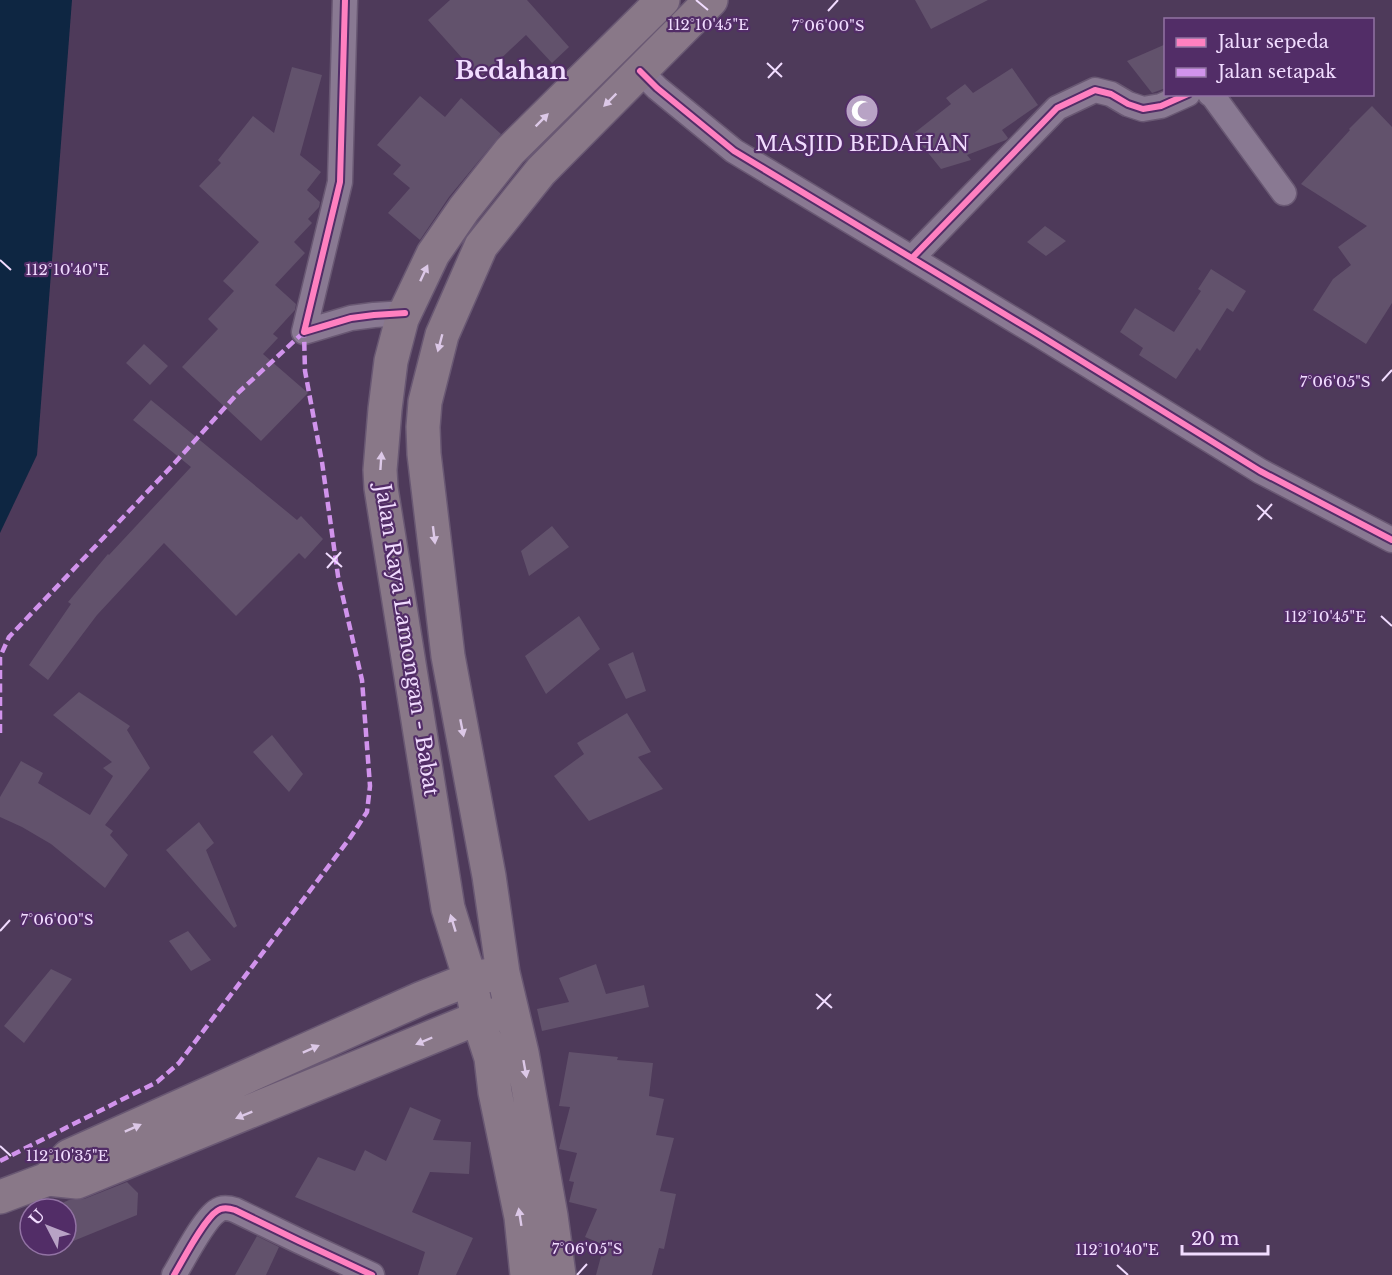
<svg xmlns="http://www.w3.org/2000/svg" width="1392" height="1275" font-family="'Libre Baskerville',serif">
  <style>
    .water { fill: #0e2642 }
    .building { fill: #62526c }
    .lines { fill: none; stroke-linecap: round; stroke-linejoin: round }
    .minor-casing { stroke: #695873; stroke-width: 27 }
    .trunk-casing { stroke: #695873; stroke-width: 36 }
    .minor { stroke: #897992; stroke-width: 24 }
    .trunk { stroke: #897888; stroke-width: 33 }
    .quiet { stroke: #d193ec; stroke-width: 4.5; stroke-dasharray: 9 4.5; stroke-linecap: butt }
    .cycleway-casing { stroke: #522d67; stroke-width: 10 }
    .cycleway { stroke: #ff80c0; stroke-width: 6 }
    .oneway { fill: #dcc8e7 }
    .ticks { fill: none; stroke: #f1dcff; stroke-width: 2 }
    .labels { text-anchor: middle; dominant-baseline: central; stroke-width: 4.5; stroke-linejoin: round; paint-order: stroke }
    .poi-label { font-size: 21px; fill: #f1dcff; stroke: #522d67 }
    .street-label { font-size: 21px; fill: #f1dcff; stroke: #522d67 }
    .quarter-label { font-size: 24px; font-weight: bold; fill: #f1dcff; stroke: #522d67 }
    .ticks-label { font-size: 15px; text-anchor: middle; fill: #f1dcff; stroke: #522d67; stroke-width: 4.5; stroke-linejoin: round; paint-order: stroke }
  </style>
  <rect width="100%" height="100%" fill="#4e3a5a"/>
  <path class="water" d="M0,0H72L37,455L0,533Z"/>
  <path class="building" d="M450,0H527L569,47L552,63L526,35L480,78L428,20Z
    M915,0H988L931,29Z
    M1166,44V88L1152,93L1127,61Z
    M292,67L322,75L300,155L321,172L307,190L320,202L319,207L308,219L312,223L294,242L305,253L275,285L296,304L295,310L273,334L278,338L263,354L308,393L261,441L182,367L218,329L208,319L234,291L223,281L259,242L199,186L221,163L218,160L253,116L274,133Z
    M1012,68L1038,105L1002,130L1008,138L1006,140L967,155L971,160L941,169L913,134L951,104L946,98L965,84L973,93Z
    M420,96L445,117L461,98L501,134L449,197L420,240L388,213L410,188L393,174L401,165L377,145Z
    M1372,106L1392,127V303L1366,344L1313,310L1333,279L1351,265L1338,247L1367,226L1301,184L1350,130L1349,129Z
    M1045,226L1066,241L1046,256L1027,242Z
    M1211,269L1246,291L1233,312L1227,308L1200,351L1197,348L1176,379L1139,355L1143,348L1120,332L1135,308L1174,332L1201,291L1198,289Z
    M144,344L168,366L150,385L126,363Z
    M151,400L297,520L301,516L323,539L305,559L299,553L236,616L164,543L97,615L48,680L29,665L71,604L68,602L108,554L109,555L191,467L133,420Z
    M552,526L569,547L529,576L521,551Z
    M579,616L600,649L546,694L525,656Z
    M633,652L646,691L626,699L608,664Z
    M79,692L130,726L127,730L150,768L105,825L113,831L110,835L128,855L105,888L51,844L22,827L0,817V797L21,761L43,773L38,783L90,815L113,776L103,768L112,762L53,715Z
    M627,713L651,752L638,757L663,789L589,821L554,776L584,754L577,743Z
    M272,735L303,774L289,792L253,752Z
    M199,822L214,843L206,850L237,926L234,928L166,850Z
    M188,931L211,960L191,971L169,941Z
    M596,964L606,994L644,985L649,1007L542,1031L537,1009L569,1002L559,978Z
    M51,969L72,979L24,1043L4,1026Z
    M569,1052L618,1057L617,1060L653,1063L649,1096L664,1099L656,1135L674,1138L660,1191L676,1194L664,1249L659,1248L652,1275H596L604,1245L585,1237L597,1209L569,1202L574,1182L569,1181L577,1153L559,1149L570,1107L559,1106Z
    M410,1107L441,1120L433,1140L471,1142L469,1174L430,1172L412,1212L473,1238L456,1275H418L425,1252L295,1197L318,1157L355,1171L365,1150L386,1161Z
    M127,1182L138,1193L137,1215L66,1244V1209H48L69,1200L84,1199Z
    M257,1236L279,1247L266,1275H235Z"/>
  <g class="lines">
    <g class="minor-casing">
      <path id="minor" d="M345,0L340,182L304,332L351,318L374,315L405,313
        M640,71L657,88L734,151L1041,336L1260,471L1392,540
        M1210,94L1213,96L1284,193
        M912,258L1057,108L1095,90L1111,94L1128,104L1143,109L1161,106L1188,94
        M174,1275C183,1260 204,1219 217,1211C222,1207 229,1208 235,1210L299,1241L372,1275"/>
    </g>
    <g class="trunk-casing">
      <path id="trunk" d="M48,1179L77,1182L478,1018L499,1014
        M0,1197L48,1179L69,1156L422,998L470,979L490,975
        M527,1275L521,1217L495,1092L491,1058L478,1018L470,979L448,908L381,488L380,470L385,409L391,361L402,319L433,254L464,209L510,151L663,0
        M559,1275L551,1216L522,1053L503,973L489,876L448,656L424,454L423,427L425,402L442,335L481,246L541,171L711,0"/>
    </g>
    <use href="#minor" class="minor"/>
    <use href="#trunk" class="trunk"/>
    <path class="quiet" d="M0,733V657L9,637L172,466L239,392L304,332
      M0,1161L157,1082L179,1063L350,838L367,812L370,786L362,680L338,576L322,462L305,371L304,332"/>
    <g class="cycleway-casing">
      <path id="cycleway" d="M345,0L340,182L304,332L351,318L374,315L405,313
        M640,71L657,88L734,151L1041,336L1260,471L1392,540
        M912,258L1057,108L1095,90L1111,94L1128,104L1143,109L1161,106L1188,94
        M174,1275C183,1260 204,1219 217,1211C222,1207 229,1208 235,1210L299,1241L372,1275"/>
    </g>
    <use href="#cycleway" class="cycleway"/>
  </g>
  <defs><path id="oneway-solid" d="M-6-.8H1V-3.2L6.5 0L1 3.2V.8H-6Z" transform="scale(1.5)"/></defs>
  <g class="oneway">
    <use href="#oneway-solid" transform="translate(610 100) rotate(135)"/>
    <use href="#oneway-solid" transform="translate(542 120) rotate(-45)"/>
    <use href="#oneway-solid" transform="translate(424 273) rotate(-65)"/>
    <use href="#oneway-solid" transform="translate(440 343) rotate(105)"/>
    <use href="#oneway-solid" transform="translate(381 461) rotate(-86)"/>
    <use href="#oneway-solid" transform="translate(434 535) rotate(83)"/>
    <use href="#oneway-solid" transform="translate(462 728) rotate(79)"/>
    <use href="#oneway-solid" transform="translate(453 923) rotate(-107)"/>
    <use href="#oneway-solid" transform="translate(424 1041) rotate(157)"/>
    <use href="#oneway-solid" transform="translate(311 1049) rotate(-24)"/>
    <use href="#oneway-solid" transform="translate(525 1069) rotate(80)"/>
    <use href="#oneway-solid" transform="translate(244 1115) rotate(158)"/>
    <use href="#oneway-solid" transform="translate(133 1128) rotate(-24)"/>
    <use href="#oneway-solid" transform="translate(520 1217) rotate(-99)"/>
  </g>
  <path class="ticks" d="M696,0L708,10M828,11L838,0M767,63L782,77M768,78L782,63M0,260L11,270M1382,381L1392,370M1257,505L1272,519M1258,520L1272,504M326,553L342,567M327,568L341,552M1381,616L1392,626M0,931L10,920M816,994L832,1008M817,1009L831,994M0,1146L11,1156M1117,1265L1128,1275M577,1275L587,1264"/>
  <defs>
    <g id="mosque-disc" transform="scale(1.725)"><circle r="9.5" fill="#b8a3c5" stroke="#522d67"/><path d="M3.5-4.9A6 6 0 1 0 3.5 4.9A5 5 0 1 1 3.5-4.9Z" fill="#fff"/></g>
  </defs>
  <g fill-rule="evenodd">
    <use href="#mosque-disc" x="862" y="111"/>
  </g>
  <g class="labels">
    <g class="poi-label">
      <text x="862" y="144">MASJID BEDAHAN</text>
    </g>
    <g class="street-label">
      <text transform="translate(407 640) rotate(81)">Jalan Raya Lamongan - Babat</text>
    </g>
    <g class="quarter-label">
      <text x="511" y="70">Bedahan</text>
    </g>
  </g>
  <g class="ticks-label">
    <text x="708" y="30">112°10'45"E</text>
    <text x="828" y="31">7°06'00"S</text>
    <text x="67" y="275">112°10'40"E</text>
    <text x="1335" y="387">7°06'05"S</text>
    <text x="1325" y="622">112°10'45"E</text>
    <text x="57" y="925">7°06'00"S</text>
    <text x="67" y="1161">112°10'35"E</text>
    <text x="587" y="1254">7°06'05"S</text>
    <text x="1117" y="1255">112°10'40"E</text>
  </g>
  <rect x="1164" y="18" width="210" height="78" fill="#522d67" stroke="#9273a4" stroke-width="1.5"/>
  <rect x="1176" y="38" width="30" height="9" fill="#ff80c0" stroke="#9273a4" stroke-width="1.5"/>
  <text x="1218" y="48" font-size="18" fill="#f1dcff">Jalur sepeda</text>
  <rect x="1176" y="68" width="30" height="9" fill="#d193ec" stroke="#9273a4" stroke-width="1.5"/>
  <text x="1218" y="78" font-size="18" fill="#f1dcff">Jalan setapak</text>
  <g transform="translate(48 1227) rotate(312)"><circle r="28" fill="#522d67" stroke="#9273a4" stroke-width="1.5"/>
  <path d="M0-4.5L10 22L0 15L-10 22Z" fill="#b8a3c5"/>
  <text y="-9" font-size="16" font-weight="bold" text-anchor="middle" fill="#f1dcff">U</text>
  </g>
  <path d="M1182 1245v9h86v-9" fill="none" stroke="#f1dcff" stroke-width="3"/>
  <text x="1191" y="1245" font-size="18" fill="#f1dcff" stroke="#522d67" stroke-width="4.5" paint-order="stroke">20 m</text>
</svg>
